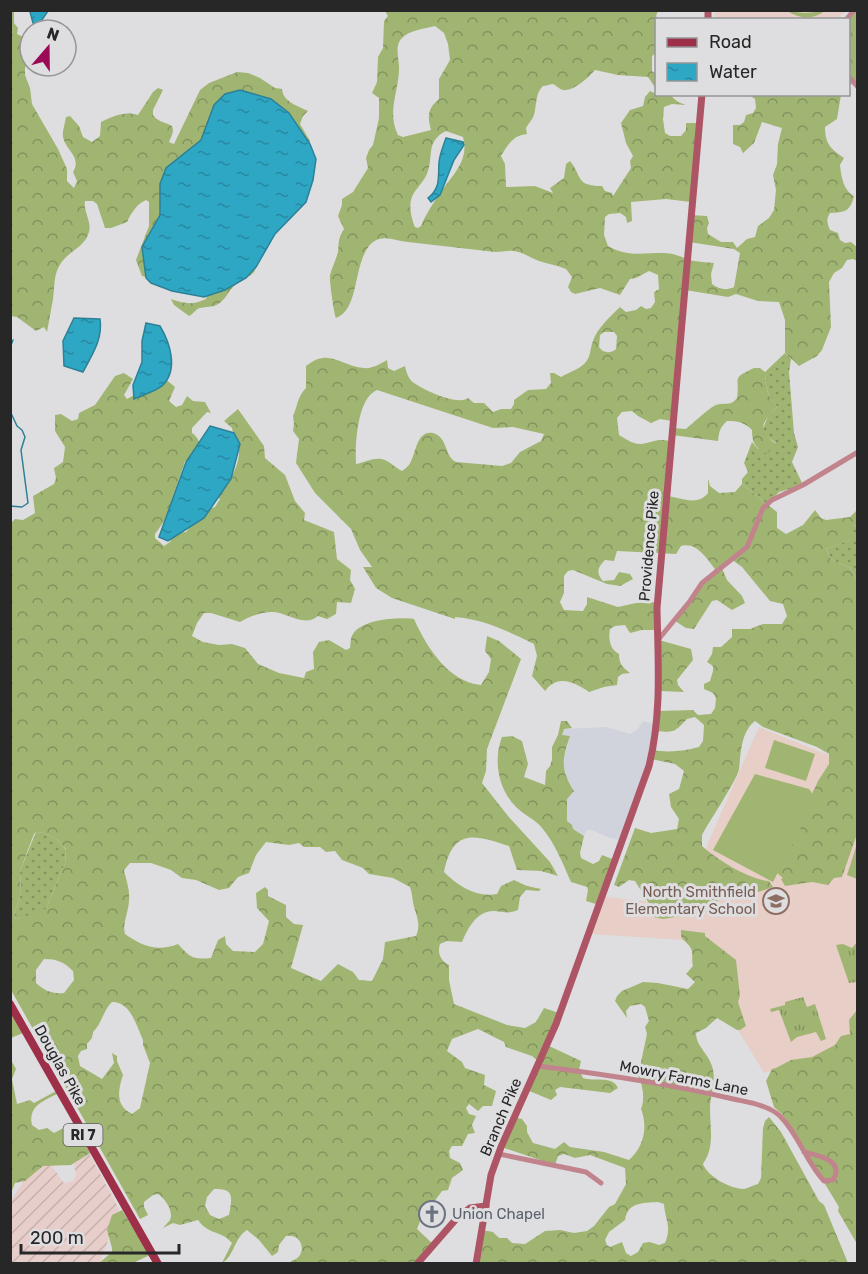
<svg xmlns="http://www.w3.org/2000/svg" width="868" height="1274" viewBox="0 0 868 1274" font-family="Rubik,sans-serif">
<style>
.built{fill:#d1d3dc}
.industrial{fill:url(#industrial-furrows)}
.education{fill:#e7cec7}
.grass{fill:url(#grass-dots)}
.forest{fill:url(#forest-crowns);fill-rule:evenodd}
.park{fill:url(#park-tufts)}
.garden{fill:#a1b573}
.water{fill:url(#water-ripples);stroke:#2c8196;stroke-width:1.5}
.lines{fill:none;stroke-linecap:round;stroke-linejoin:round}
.stream{stroke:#2c8196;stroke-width:1.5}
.street{stroke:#c1848c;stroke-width:5}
.secondary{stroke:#ae5565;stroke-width:7}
.primary{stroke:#9d2f49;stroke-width:8}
.labels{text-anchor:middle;stroke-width:6;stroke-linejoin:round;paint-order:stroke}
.shield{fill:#dedee0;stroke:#5e5e5f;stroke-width:1.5}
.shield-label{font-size:14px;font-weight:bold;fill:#272728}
.street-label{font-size:15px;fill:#272728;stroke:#dedee0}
.education-label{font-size:15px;fill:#785e54;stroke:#dedee0;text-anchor:end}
.worship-label{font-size:15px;fill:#5b616d;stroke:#dedee0;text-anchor:start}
</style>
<defs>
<pattern id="industrial-furrows" width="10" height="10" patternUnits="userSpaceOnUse" patternTransform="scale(1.5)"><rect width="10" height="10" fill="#e8ceca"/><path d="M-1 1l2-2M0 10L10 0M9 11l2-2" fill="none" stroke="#c7b1ae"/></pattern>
<pattern id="grass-dots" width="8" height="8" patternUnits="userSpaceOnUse" patternTransform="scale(1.5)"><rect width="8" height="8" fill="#a1b573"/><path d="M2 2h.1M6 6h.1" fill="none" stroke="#83935e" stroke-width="1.8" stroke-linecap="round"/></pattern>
<pattern id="forest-crowns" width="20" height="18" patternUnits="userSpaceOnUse" patternTransform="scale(1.5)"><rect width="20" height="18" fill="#a1b573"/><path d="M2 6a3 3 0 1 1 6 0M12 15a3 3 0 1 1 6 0" fill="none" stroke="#83935e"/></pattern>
<pattern id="park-tufts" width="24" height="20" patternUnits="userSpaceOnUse" patternTransform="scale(1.5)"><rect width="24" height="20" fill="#a1b573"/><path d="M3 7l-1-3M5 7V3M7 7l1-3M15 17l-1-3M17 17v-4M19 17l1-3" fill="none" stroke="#83935e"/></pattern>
<pattern id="water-ripples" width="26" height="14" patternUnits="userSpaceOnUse" patternTransform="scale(1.5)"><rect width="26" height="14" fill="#2ea7c5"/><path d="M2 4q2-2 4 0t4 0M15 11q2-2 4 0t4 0" fill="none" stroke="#2788a0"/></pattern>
</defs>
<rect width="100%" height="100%" fill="#dedee0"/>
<!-- built -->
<path class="built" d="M 643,721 L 657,725 L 653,748 L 622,840 L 610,838 L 591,830 L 587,830 L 584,836 L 573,829 L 567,821 L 567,799 L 574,790 L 566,778 L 563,762 L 570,737 L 561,735 L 564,729 L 606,727 L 630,734 L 638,729 Z"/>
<!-- industrial -->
<path class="industrial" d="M 82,1140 L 119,1209 L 100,1263 L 11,1264 L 11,1201 L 34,1164 L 50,1163 L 63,1182 L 66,1183 L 73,1181 L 76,1175 L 73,1160 Z"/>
<!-- education -->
<g class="education">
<path d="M 715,11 L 846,11 L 837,19 L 714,20 Z"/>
<path d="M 759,727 L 833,757 L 858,826 L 857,1035 L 842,1052 L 764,1073 L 709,982 L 697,941 L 592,934 L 606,897 L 694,906 L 707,845 Z"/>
</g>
<!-- grass -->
<g class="grass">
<path d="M 785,353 L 791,359 L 789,372 L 794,433 L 798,447 L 792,462 L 803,485 L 779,492 L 767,504 L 742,484 L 742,479 L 748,472 L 744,463 L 752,442 L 758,449 L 776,443 L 766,436 L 762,431 L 768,416 L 777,407 C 775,403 773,401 771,398 C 766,391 765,380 765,372 Z"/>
<path d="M 852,525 L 857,526 L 857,580 L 850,568 L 831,559 L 826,549 L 852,539 Z"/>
<path d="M 36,832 C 50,833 58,839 66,850 L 65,863 L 46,909 L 23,918 L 16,919 L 14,914 L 21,894 L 20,871 Z"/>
</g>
<!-- forest -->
<g class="forest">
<path d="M 11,11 L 14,11 L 14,23 L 18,28 L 17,34 L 30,40 L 30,55 L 25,68 L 25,75 L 30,88 L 32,104 L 58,149 L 67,169 L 67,181 L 74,188 L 77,181 L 73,172 C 82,157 66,151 63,137 C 62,131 65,124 66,117 L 70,116 L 79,126 L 83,137 L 92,142 L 100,136 L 101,122 C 114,116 124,111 138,115 L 153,92 L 158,88 L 163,90 L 153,110 L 153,115 C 163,129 181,117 169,142 L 174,144 L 200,90 L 209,83 L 237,72 L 248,73 L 260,78 L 275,88 L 282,89 C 283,102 298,106 308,111 L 303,116 L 300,124 L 310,141 L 310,177 L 254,250 C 260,279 252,271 234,286 C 229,290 227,297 222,301 C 215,308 209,306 200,308 C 195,309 194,314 189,316 L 174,305 L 171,299 C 185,304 193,305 206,299 L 208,293 L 142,276 L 136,260 L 149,226 L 149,202 L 146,200 C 137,204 131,213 127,222 L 111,228 L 105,228 L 97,204 L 93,201 L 85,201 C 83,211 92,222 89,232 C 85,247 69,251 61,263 C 53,275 55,286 53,299 C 51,310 49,321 47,332 L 44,327 L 36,331 L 17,317 L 11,316 Z"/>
<path d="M 385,11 L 658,11 L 656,16 L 658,19 L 656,53 L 652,56 L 652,71 L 656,74 L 656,89 L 648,77 L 618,75 L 595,70 C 589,77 576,89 566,90 C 561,91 557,86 553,84 L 543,86 C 535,94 537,104 534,115 C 532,120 529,123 526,128 L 527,134 C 513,135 507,146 501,156 L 505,164 L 506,187 L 535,186 L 553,193 L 550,188 L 564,178 L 566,164 L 570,161 C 583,177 575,186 602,186 L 605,191 L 612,193 L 613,196 L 631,168 L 630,161 L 633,156 L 626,143 L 621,123 L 630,110 L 643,106 L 645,97 L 650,91 L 659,95 L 670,95 L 678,102 L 686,105 L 672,104 L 664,107 L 663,119 L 665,133 L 670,136 L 681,136 L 686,130 L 686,123 L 698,123 L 691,202 L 666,199 L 631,202 L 632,221 L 627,223 L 626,217 L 620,213 L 609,214 L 605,217 L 604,235 L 608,246 C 628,257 641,253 663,253 C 673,253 682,257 690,260 C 697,262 707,262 714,263 L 711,274 L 712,284 C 719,289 726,291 734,287 L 740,253 L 734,249 L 689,242 L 691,215 L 707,216 L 709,223 L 707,228 L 708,234 L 721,242 L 733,242 L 737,248 L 747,239 L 755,237 L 758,226 L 769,218 L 774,210 L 776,190 L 773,175 L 777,164 L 778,144 L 782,128 L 762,122 L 754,143 L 743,153 L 740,147 L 733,144 L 733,125 L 740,125 L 744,122 L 746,115 L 753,113 L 756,108 L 755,99 L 749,95 L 841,95 L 837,119 L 825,127 C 825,144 831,149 844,158 L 840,165 C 841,177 844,191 854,196 C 850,212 845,212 830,213 C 826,219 827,223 830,230 L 838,233 L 840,240 L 845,243 L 851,242 L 857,247 L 857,261 L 853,259 L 847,260 L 842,268 L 834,273 L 829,282 L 831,327 L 822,350 L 817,356 L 799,366 L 785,353 L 785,320 L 779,302 L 758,301 L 736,294 L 728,297 L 685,290 L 672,421 L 660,419 L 651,423 L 638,416 L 632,411 L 622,412 L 617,418 L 619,435 C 624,438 634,445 641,444 C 654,442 656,438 670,441 L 666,496 C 681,497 697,507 708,493 L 708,479 L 710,486 L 719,493 L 735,492 L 742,484 L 777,512 L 777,528 L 786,534 L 803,525 L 815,510 L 821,518 L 826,520 L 850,517 L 857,510 L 857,526 L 852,525 L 853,539 L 826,549 L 831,559 L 850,568 L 857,580 L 857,834 L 842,877 L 834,878 L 828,885 L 812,882 L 785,886 L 781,879 L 783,878 L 777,873 L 818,781 L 829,764 L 829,754 L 817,747 L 763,727 L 755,721 C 741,732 741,752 739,769 C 738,779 708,823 702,835 L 702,846 C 716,859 750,880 769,881 L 773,887 L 746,896 L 729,895 L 717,901 L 707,912 L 663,919 L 654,917 L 652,908 L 635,881 L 629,880 L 619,887 L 614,885 L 635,828 L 651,833 L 677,829 L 679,819 L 671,807 L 669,794 L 679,789 L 684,771 L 675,764 L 651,759 L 653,750 C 668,753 685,751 699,747 L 703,741 L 704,725 L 695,717 L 687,719 C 675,731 676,733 657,731 L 659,711 L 693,710 L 698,715 L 711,714 L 715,708 L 716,698 L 713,693 L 704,689 L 704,684 L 710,681 L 713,671 L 713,666 L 707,662 L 712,654 L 713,647 L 721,647 L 732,637 L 732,629 L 750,629 L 763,624 L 782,624 L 787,616 L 783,604 L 770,601 L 742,567 L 731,559 L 721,566 L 727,580 L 742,596 L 745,603 L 732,610 L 717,600 L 712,601 L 694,629 L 686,628 L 675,621 L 715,569 C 706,558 697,542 681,546 L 676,554 L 617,551 L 614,561 L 605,560 C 597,568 596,573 603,581 L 614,580 L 619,572 L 630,574 L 633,579 L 620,586 L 607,584 L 573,570 L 568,571 L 564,576 L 564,593 L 560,602 L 564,610 L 583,611 L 587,604 L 587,597 L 618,607 L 636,603 L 658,602 L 656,630 L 642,630 L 630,633 L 625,625 L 615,626 L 610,629 C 608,638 610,650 619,654 C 619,663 622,667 630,673 L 622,674 L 618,677 L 617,685 L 604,687 L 589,692 C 574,682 558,674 545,691 L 532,676 L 537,656 L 534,644 C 510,632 483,619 455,617 L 455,619 L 392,598 L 376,588 L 363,567 L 372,567 L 360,550 L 351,529 L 315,493 L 296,463 L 299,439 L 293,431 L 294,424 L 293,416 C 298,405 297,397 306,388 L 306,366 C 329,347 341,366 364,368 C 372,369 380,364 387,360 L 388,368 L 394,371 L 405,366 C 406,372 409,380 414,383 C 424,390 457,406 468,398 L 474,403 L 484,403 L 493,412 L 501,409 L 511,409 L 514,404 L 514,400 L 528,390 L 546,389 L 551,383 L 550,373 L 554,373 L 561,377 C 569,372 578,370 585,363 C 591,357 590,348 593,341 C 597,328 611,316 620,307 L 626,312 L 636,310 L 641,306 L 646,309 L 651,308 L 655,302 L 654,292 L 659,289 L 658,275 L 649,271 L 636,278 L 630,279 L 620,295 L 600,288 L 575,294 L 571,292 L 568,287 L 572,277 L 566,269 C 557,265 548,264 539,261 C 531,258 522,252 514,251 C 508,250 502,252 495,252 C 466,249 437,245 408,242 C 396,241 384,234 373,242 C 352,259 361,309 336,318 C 334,314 329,279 330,275 C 332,267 336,260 338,252 C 339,242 338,238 344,229 L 338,216 L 342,205 L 342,199 L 353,192 L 368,168 L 366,158 L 369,150 L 373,145 L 379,118 L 379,98 L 372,93 L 377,82 L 378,57 L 383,48 L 384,21 L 388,16 ZM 435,26 L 444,33 L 448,44 L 450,60 L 439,79 L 439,99 C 428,108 427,116 431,130 L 403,137 L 398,135 C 387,113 398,93 399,71 C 400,61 394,47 401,39 C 409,30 424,29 435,26 ZM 446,131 L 463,137 C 470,162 450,177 438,196 C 432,205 425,216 421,226 L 418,228 L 415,227 C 412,220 409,208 411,200 C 413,191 422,184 426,176 C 435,158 424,142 446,131 ZM 604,332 L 614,332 L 617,336 L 616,349 C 610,354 603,353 599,347 L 600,335 ZM 377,390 L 493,428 L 513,427 L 544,434 L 541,441 L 520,452 L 511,463 L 502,466 L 456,462 C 444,456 448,437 433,433 C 417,430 416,452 411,461 C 410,465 405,469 402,471 C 396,468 390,462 385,460 C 376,456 366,462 356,464 C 355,445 357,398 377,390 Z"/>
<path d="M 853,11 L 857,11 L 857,87 L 852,83 L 849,86 L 848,20 L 842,20 Z"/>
<path d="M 754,368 L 760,368 L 765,372 C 765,381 766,391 771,398 C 773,401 776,403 777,407 C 762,423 756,429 776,444 L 767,454 C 755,448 752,443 752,430 C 744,422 738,421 727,421 C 720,427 719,432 718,441 L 672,435 L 672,428 L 686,429 C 692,424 710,407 716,405 C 725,402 730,407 737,398 C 740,376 731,379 754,368 Z"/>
<path d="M 124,373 L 133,379 L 124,395 L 127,399 L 164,378 L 175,387 L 169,401 L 176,407 L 182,405 L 187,396 L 193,401 L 205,402 L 211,413 L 207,412 L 192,428 L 192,433 C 201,438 203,454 199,462 L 185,461 L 165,520 L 155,534 L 155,538 L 164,546 L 170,542 L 175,533 L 186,532 L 204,511 L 215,507 L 220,499 L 215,494 L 220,483 L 226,486 L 228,485 C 233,474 242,458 238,446 C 235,440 233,435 232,428 L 224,421 L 238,409 L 264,446 L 265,458 L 285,475 L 295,501 L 305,513 L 304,520 L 334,532 L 337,559 L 351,570 L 350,580 L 355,589 L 351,603 L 337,602 L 336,614 L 327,619 L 318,616 C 304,628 287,612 272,612 C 261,612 249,617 240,622 L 211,613 L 204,613 L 197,623 L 192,636 L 203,642 L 219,645 L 232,644 L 245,648 L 258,664 L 279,673 L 304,678 L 306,672 L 314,669 L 313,652 L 319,642 L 329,640 L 346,650 L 350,648 C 351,644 350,638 353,634 C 363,619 398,617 414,619 C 426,646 448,682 481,685 L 489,672 L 491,659 L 485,651 L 487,636 L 499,641 L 521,659 L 487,749 L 486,771 L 482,783 L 508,816 L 550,862 L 558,876 L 541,871 L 517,870 L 509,846 C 475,835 453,827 444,872 C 458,886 477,898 497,894 L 501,886 L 514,880 L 527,886 L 541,889 L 539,891 L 526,890 L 520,897 L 518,910 C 508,914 505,912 495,911 C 477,910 468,928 462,942 L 447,941 L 440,944 C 437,953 441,961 449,965 L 449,980 L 454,1004 L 507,1025 L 525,1028 L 536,1022 L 544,1008 L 559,1013 L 547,1045 L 581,1061 L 579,1070 L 583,1078 C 595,1082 612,1075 618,1088 L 610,1093 L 560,1087 L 555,1090 L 557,1095 L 551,1100 L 527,1090 L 539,1062 L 532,1056 L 506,1047 L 504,1042 L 478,1029 L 452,1039 L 447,1051 L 462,1062 L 465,1068 L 485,1075 L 484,1085 L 496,1091 L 492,1106 L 483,1106 L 478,1111 L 469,1104 L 466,1108 L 469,1114 L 476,1116 L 472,1125 L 475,1133 L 468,1134 L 462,1146 L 452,1146 L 449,1151 L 450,1158 L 460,1163 L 463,1170 L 452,1178 L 448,1190 L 442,1191 L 431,1206 L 425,1209 L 417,1229 L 433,1244 L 417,1263 L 291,1263 L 291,1261 C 308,1257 304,1233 286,1236 L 279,1245 L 278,1252 L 272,1256 L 259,1240 L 247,1230 C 234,1238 234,1257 222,1263 L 232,1243 C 221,1230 208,1235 198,1220 L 180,1225 L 173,1223 L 163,1228 C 165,1225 168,1223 170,1220 C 174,1212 165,1198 158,1194 L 153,1195 L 144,1202 L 144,1207 L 148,1215 L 140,1219 L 11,990 L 10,524 L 15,519 L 23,520 L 35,513 L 33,496 L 54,484 L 56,478 L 54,468 L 63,462 L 65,447 L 55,431 L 55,415 L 61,414 L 72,421 L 78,419 L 79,413 L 95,405 L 115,376 ZM 36,832 C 50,833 57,839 66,849 L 65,863 L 46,909 C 36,909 27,918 16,919 L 14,914 L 21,894 L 20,871 L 34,834 ZM 266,842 L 289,845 L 299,843 L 304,847 L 320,847 L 326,852 L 335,851 L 342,860 L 363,868 L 369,874 L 393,878 L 410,887 C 412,892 412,897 413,902 C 415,914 422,923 416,936 L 385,942 L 383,959 L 372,981 L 359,980 L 353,972 L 338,964 L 321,981 L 291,968 L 303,925 L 294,924 L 286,917 L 286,905 L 268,896 L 268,890 L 265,887 L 256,893 L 257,908 L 269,921 L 263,944 L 255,952 L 233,951 L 226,944 L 225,936 L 218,940 L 211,958 C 192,960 190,957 178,944 C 157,952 142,946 125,934 C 122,924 129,911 129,900 C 130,889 126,880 124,870 L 130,863 L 151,863 L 171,870 L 182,878 L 196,880 L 219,890 L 229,888 L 238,877 L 249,873 L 256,855 ZM 44,959 C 57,959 64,962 73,971 L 74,980 L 64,993 C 52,994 45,991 36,983 L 36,970 ZM 112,1002 C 131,1002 136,1025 143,1040 L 143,1045 L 150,1063 L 140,1108 L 132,1114 C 115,1106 118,1090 123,1075 L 117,1061 L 117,1056 L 112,1053 L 114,1063 L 102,1079 L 80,1066 L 78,1056 L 81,1051 L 87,1049 L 87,1044 L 92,1038 L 93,1032 C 102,1024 103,1010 112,1002 ZM 214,1189 C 235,1188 232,1198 229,1215 L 219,1219 L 210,1215 L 205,1206 L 207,1197 Z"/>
<path d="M 659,640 L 691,649 L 693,660 L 677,680 L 678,685 L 684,692 L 660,691 Z"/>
<path d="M 561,721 L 567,721 L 572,728 L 564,729 L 562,735 L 570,736 C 562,760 560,769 574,791 L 567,799 L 567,821 L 572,825 L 573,829 L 584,836 L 580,853 L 581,858 L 593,864 L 599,861 L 602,855 L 615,860 L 599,905 L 586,901 L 588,890 L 587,887 L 571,882 C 563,864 555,843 542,828 C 535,819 524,815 516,807 C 498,789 493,760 502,737 L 512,736 L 522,741 L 528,764 L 524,777 L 545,785 L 546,771 L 550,766 L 552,760 L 552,747 L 558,735 Z"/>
<path d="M 681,930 L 705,933 L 705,936 L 736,960 L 740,996 L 738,1002 L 746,1026 L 740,1030 L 737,1030 L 717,1018 L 706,1028 L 696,1033 C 696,1046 708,1053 712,1066 C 717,1082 710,1094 710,1109 C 710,1129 715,1146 703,1164 C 708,1177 731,1189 744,1189 C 748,1188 754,1185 758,1184 L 761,1178 L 763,1128 L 765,1121 L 769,1117 L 781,1132 L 819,1201 L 824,1205 L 848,1263 L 476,1264 L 482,1230 L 493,1232 L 499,1238 L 507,1238 L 512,1243 L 525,1244 L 545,1231 L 560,1230 L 574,1233 L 587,1231 L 594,1226 L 609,1207 L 615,1204 L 626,1184 L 625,1168 L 590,1155 L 575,1158 L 564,1154 L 558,1156 L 555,1165 L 501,1147 L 514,1117 L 522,1119 L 527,1126 L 527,1132 L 533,1143 L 555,1149 L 564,1142 L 570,1147 L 604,1152 L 629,1160 C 644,1147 648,1127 641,1109 C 645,1100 643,1084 638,1076 L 647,1034 L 645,1027 L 649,1021 L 645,1007 L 641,1004 L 630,1006 L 626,1011 L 627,1018 L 615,1001 L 617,996 L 622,991 L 643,982 L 658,983 L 688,989 L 695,982 L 686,974 L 693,966 C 691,960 694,951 690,947 C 687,942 683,941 681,936 ZM 658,1202 L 664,1204 C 665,1220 672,1226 665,1243 L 659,1245 L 650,1242 L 643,1243 L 638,1252 L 631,1256 L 626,1253 L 622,1242 L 610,1247 L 607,1245 L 605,1240 L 609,1232 L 625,1220 C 628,1202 642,1203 658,1202 Z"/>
<path d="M 10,1010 L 23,1033 L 11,1038 L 10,1038 Z"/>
<path d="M 857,1010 L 857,1244 L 838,1211 L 839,1207 L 783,1115 L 774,1107 L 766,1081 L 772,1069 L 776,1068 L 791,1060 L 812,1057 L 835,1045 L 841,1036 L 850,1034 L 849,1020 Z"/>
<path d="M 11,1060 L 16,1069 L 12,1079 L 17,1104 L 30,1100 L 34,1103 L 56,1091 L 57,1094 C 43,1101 28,1106 32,1125 L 39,1130 L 47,1128 L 54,1133 L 73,1123 L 90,1153 L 71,1165 L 43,1166 L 25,1181 L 15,1183 L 11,1193 Z"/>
<path d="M 122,1210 L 150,1255 L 133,1263 L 98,1264 L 112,1252 L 112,1248 L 107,1230 L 112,1215 Z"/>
</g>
<!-- park -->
<g class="park">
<path d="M 857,942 L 857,982 L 849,983 L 836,945 L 843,944 L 852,948 Z"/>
<path d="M 803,997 L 807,1007 L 815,1004 L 826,1039 L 821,1041 L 816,1032 L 797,1037 L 791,1042 L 779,1010 L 771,1012 L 770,1009 L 785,1005 L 785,1002 Z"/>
</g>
<!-- garden -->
<g class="garden">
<path d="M 787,11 L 805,13 L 825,11 C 813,20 800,19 787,11 Z"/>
<path d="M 774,740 L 815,754 L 806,781 L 765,768 Z"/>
<path d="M 755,774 L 809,789 L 816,798 L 773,882 L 713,850 Z"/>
<path d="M 857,844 L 857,879 L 847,875 Z"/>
</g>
<!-- water -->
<g class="water">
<path d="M 30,11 L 48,11 L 35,30 L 30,12 Z"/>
<path d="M 240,90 L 271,99 L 289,113 L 310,144 L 316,159 L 313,180 L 306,202 L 275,234 L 256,267 L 246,278 L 225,290 L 204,297 L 172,291 L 151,283 L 146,278 L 142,247 L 160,215 L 160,184 L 166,168 L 201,140 L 214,105 L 225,94 Z"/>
<path d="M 446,138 L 463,142 L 464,145 L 454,160 L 440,195 L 431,202 L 428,198 C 441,188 438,177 439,162 C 440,154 443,146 446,138 Z"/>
<path d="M 74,318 L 100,319 C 103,339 92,355 83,372 L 64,366 L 63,341 Z"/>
<path d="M 146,323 L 160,326 C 170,343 178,368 164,384 C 158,391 142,395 134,399 L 133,385 L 142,362 L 142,341 Z"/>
<path d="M 210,426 L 234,433 L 240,444 L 231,479 L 204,518 L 168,541 L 159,537 L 186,462 Z"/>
</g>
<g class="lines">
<!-- stream -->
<g class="stream">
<path d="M 10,348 L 13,340"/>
<path d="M 10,411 L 17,426 L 22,430 L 25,437 L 21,450 L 28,503 L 22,507 L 10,506"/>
</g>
<!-- street -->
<g class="street">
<path d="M 846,20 L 854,10"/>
<path d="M 848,76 L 858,87"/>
<path d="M 658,640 L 690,601 L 702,583 L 747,547 L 763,508 L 772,500 L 803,485 L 858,452"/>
<path d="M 538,1066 C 602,1074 666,1083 729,1098 C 745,1102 767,1104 780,1116 C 799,1135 806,1162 824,1181 L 833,1180 C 845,1160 819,1156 804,1152"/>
<path d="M 499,1154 L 586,1172 L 601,1183"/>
</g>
<!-- secondary -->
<g class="secondary">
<path d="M 708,20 L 708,10"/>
<path d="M 417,1264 L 457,1218 L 470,1208 L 486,1206"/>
<path d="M 476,1264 L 491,1175 L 501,1147 L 556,1024 L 649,766 C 662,713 658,663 657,608 L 702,94"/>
</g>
<!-- primary -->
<path class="primary" d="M 10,1004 L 158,1264"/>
</g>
<!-- icons -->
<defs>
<symbol id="school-ring" viewBox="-11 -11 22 22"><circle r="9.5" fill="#dedee0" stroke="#8d6e63" stroke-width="1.5"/><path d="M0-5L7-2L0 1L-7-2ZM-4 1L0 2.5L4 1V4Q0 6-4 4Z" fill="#8d6e63"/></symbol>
<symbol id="church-ring" viewBox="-11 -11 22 22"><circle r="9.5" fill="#dedee0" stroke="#6b7280" stroke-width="1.5"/><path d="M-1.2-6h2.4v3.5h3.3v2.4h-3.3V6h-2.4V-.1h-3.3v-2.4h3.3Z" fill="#6b7280"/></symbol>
</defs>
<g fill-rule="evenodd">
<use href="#school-ring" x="761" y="886" width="30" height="30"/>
<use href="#church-ring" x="417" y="1199" width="30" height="30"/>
</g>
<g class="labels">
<!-- shield labels -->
<rect class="shield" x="63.5" y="1124" width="39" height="22" rx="4.5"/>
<g class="shield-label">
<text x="83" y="1140">RI 7</text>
</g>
<!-- street labels -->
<g class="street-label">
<text transform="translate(649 546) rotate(-85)" y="5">Providence Pike</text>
<text transform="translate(60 1065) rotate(61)" y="5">Douglas Pike</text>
<text transform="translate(684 1078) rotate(11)" y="5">Mowry Farms Lane</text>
<text transform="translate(501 1117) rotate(-67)" y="5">Branch Pike</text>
</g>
<!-- education labels -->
<g class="education-label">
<text x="756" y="897">North Smithfield<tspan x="756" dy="17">Elementary School</tspan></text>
</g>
<!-- worship labels -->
<g class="worship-label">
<text x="452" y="1219">Union Chapel</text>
</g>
</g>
<!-- border -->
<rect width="868" height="1274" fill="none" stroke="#272728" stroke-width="24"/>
<!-- legend -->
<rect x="655" y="18" width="195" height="78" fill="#dedee0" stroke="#959596" stroke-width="1.5"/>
<rect x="667" y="38" width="30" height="9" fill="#9d2f49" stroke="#959596" stroke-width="1.5"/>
<text x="709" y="48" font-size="18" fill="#272728">Road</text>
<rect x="667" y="63" width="30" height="18" fill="url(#water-ripples)" stroke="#959596" stroke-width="1.5"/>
<text x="709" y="78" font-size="18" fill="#272728">Water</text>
<!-- north arrow -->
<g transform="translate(48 48) rotate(20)"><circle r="28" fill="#dedee0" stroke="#959596" stroke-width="1.5"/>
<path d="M0-4.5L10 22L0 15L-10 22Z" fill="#9c0956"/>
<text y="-9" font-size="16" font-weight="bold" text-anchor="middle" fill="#272728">N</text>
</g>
<!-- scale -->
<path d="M21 1244v9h158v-9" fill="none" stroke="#272728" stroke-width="3"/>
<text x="30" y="1244" font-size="18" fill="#272728" stroke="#dedee0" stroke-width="4.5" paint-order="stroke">200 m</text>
</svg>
